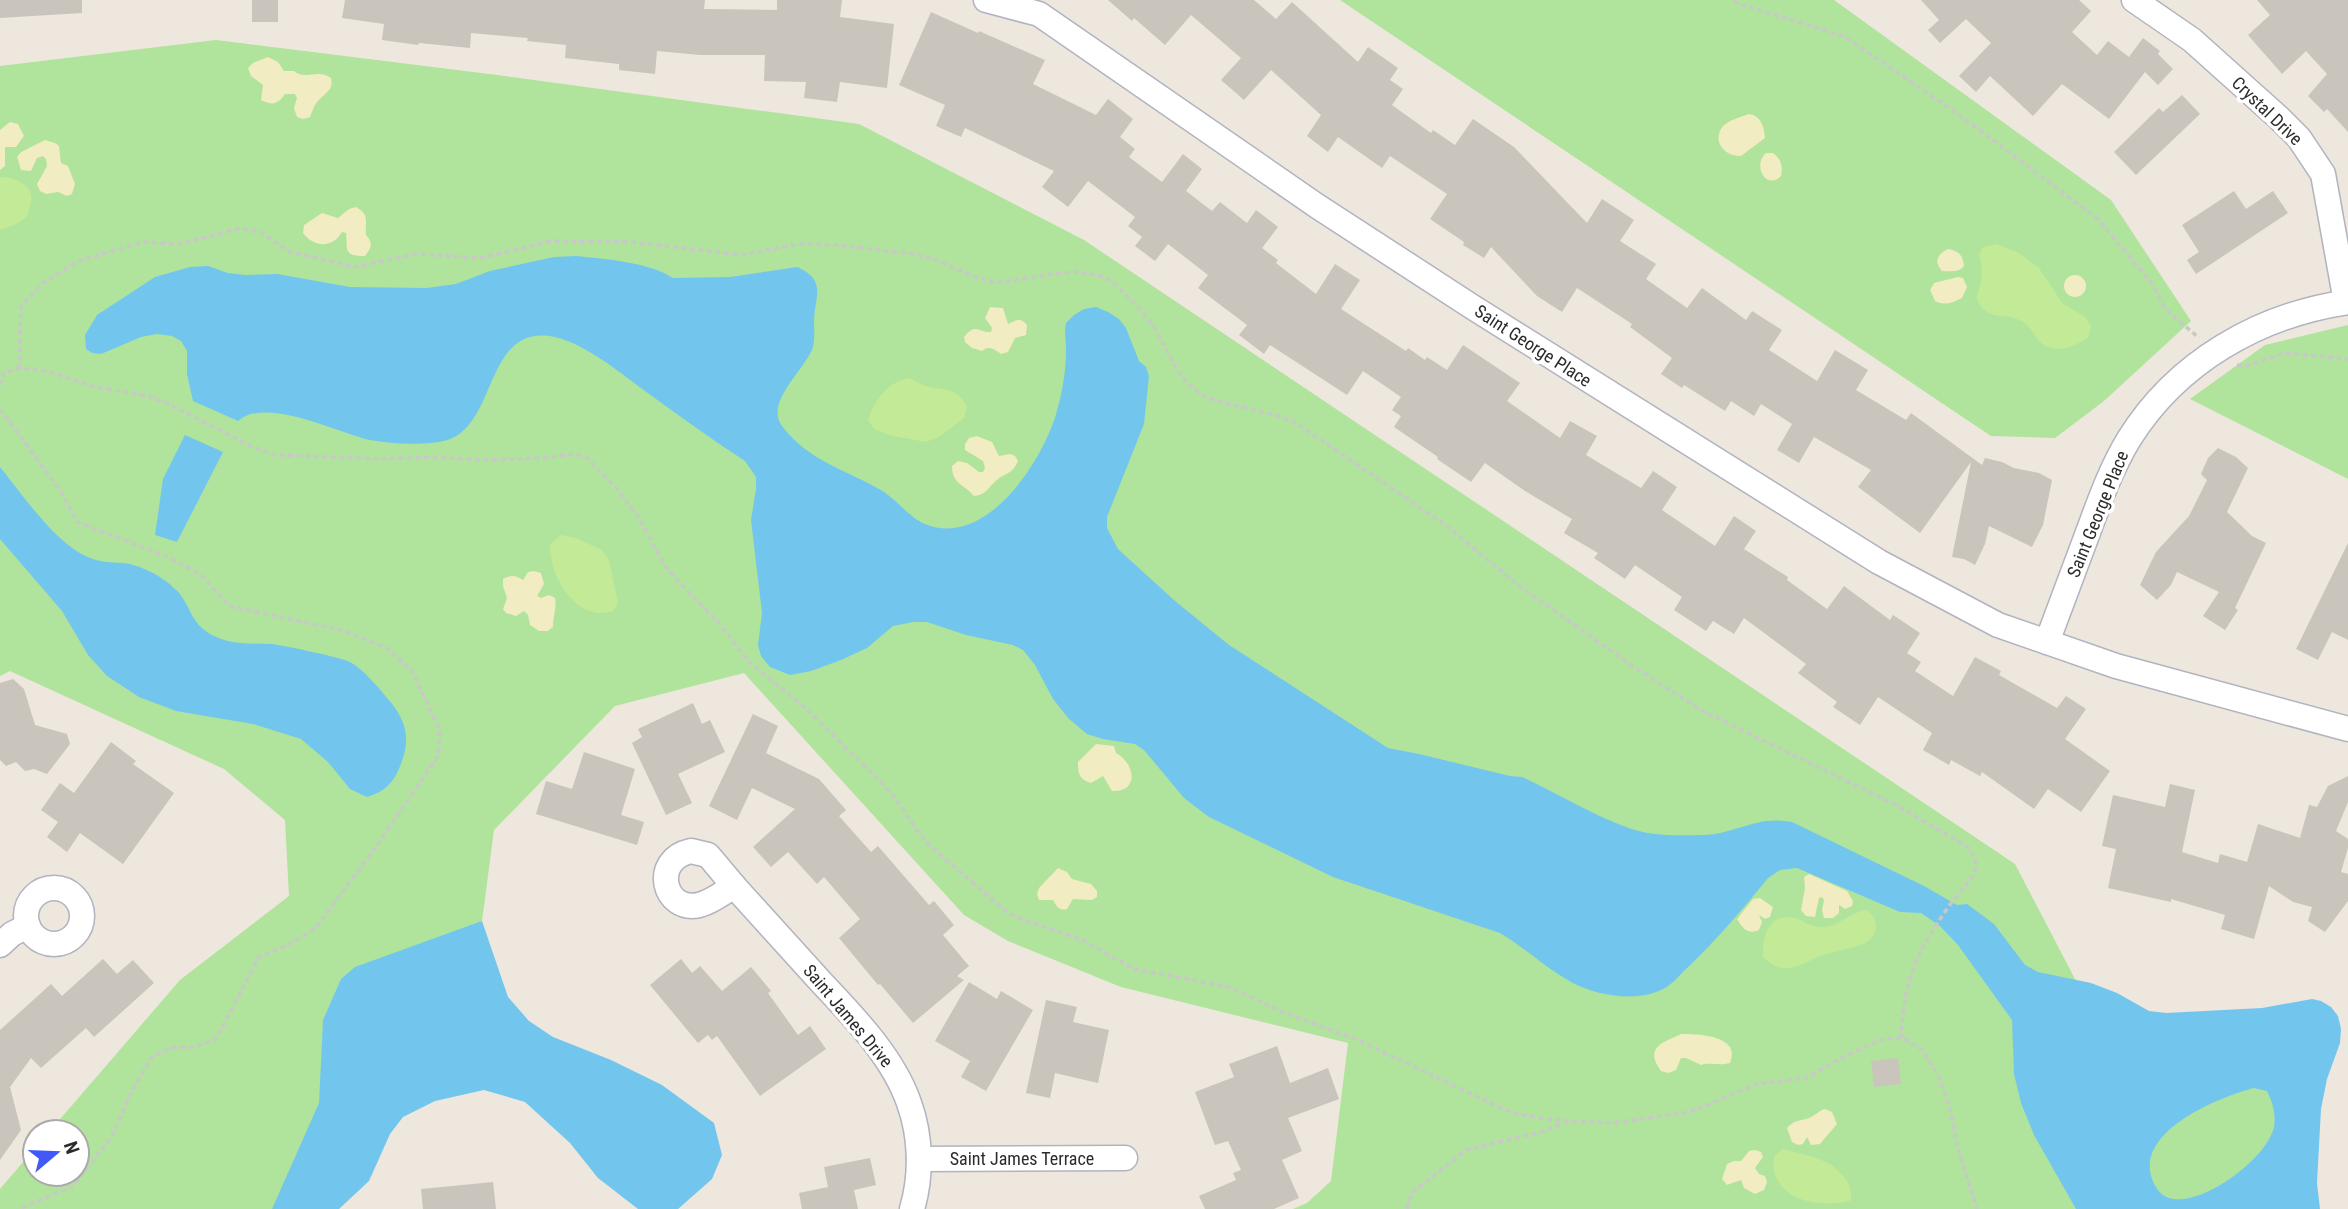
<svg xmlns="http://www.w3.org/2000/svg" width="2348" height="1209" viewBox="0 0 2348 1209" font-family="'Roboto Condensed',sans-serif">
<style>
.green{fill:#b0e39b}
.sand{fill:#f1ecc1}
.pitch{fill:#c2ea97}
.water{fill:#72c6ed;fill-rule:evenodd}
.building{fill:#c9c5bc}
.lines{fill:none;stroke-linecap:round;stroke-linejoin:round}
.minor-casing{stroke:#b1b3bf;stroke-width:27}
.path{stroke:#c8c8c8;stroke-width:3.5;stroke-dasharray:5 3.5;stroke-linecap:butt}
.minor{stroke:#fff;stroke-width:24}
.labels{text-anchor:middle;stroke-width:7;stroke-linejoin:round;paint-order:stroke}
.street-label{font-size:18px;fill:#2b2b2b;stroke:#fff}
</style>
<rect width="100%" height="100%" fill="#ede7de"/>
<!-- green -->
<g class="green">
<path d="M 1340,0 L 1834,0 L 2111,200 L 2191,321 L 2104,401 L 2055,438 L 1991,436 Z"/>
<path d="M 216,40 L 497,75 L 859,124 L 1084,240 L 2015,864 L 2089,1006 L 2288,1099 L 2308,1209 L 1293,1209 L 1307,1203 L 1331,1181 L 1348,1043 L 1121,987 L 1008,941 L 964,915 L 744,673 L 615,706 L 494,830 L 482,921 L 399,1034 L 302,1209 L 0,1209 L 0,1189 L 35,1148 L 35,1174 L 77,1174 L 77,1132 L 49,1132 L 180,980 L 289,896 L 285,820 L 224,769 L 10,671 L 0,676 L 0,66 Z"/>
<path d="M 2348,325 L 2348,479 L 2190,399 L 2265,345 Z"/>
</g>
<!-- sand -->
<g class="sand">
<path d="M 268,57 L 278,62 L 284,71 L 294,71 C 306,81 317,68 331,78 C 334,91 325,92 318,101 C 314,105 312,112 310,117 L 303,119 L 297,117 L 294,108 L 297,98 L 295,94 L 285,94 C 278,104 273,106 261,100 L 263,85 L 251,76 L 248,68 L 253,63 Z"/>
<path d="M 1749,114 C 1761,116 1764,126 1765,138 L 1741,156 C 1725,157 1711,141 1723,126 C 1729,120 1741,117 1749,114 Z"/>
<path d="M 10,122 L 18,124 L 24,136 L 16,147 L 5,147 L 5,166 L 0,170 L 0,130 Z"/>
<path d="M 45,140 L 55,143 L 59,146 L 61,163 L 68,166 L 75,184 L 72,194 L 67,196 L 58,192 L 46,194 L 40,191 L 37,184 L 47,166 L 46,159 L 43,156 L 37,158 L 31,171 L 21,170 L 17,157 L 21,152 Z"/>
<path d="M 1766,153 L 1773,153 C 1781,159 1783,166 1781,176 C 1766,191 1752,165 1766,153 Z"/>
<path d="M 356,207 C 370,215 365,221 366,235 C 373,243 372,247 365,256 C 342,256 348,249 346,233 L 342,232 C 333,248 314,248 303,233 L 304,225 L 322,213 L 338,218 L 349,209 Z"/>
<path d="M 1948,249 C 1959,251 1963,255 1964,266 C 1959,273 1950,271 1942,271 C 1933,261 1938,254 1948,249 Z"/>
<circle cx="2075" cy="286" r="11"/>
<path d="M 1958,277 L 1963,278 L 1967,287 L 1962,298 C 1952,303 1945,306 1935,301 L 1930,290 L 1934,283 Z"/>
<path d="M 990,307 L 1003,308 L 1008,324 C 1016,320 1021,317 1027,325 L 1026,335 L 1015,338 L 1008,352 L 1001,354 C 994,349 989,345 982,351 L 972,348 L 965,342 L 964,337 C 976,322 978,333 991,332 L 992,328 L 985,318 Z"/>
<path d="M 977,436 L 992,442 L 999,456 L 1010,454 L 1015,456 L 1018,461 C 1012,475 1006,472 997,480 C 988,487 987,495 974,496 C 964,484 952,484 952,466 L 958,461 L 967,463 L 979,472 L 983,472 L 985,468 L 983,461 L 965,450 L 965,444 L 969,438 Z"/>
<path d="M 534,571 L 541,573 L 544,584 L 537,596 L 541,598 L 549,595 L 555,598 C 557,605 553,618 553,627 L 548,631 L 539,631 L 530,625 L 528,615 L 524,611 L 516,616 L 506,613 L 503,609 L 507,598 L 503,586 L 503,579 C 511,575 515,575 523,580 L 528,572 Z"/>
<path d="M 1096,744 L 1114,746 L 1116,753 C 1136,764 1139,793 1112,791 L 1103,776 L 1091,783 C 1079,779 1078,774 1078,762 Z"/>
<path d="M 1058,868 L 1067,872 L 1072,879 L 1091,884 L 1097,891 L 1097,897 L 1092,900 L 1073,899 L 1067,909 C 1059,911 1057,907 1053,900 L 1039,900 L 1037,894 L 1039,888 Z"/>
<path d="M 1809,874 L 1847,891 L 1853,901 L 1852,906 L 1845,909 L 1839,905 L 1839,913 L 1833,918 L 1824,918 L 1822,910 L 1824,900 L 1822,897 L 1819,898 L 1815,917 L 1806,916 L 1801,910 L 1805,888 L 1804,877 Z"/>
<path d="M 1760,898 L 1773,907 L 1770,917 L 1765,919 L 1759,915 L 1762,922 L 1759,930 C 1748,935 1742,928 1737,919 L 1753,899 Z"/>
<path d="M 1681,1034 C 1697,1034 1742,1035 1730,1063 C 1719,1066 1711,1062 1701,1065 L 1686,1058 L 1681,1058 L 1676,1070 L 1668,1073 L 1661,1071 C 1644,1047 1662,1043 1681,1034 Z"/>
<path d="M 1825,1109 L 1832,1112 L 1837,1124 L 1820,1144 L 1811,1145 L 1807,1137 L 1803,1144 L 1798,1145 L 1792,1142 L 1787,1128 C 1794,1120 1800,1121 1809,1118 C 1816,1115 1818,1111 1825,1109 Z"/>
<path d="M 1755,1150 L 1761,1152 L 1763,1157 L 1755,1168 L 1759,1174 L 1765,1176 L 1767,1182 L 1764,1190 L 1755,1194 L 1744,1188 L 1741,1180 L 1727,1185 L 1722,1179 L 1727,1164 L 1734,1161 L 1741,1161 L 1749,1151 Z"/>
</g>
<!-- pitch -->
<g class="pitch">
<path d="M 0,177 C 17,177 37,186 30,207 C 30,209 27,216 26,217 C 20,224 8,227 0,230 Z"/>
<path d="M 1997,244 L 2019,253 L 2039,268 L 2063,304 L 2084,316 L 2091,326 L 2088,338 C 2076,345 2065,351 2051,348 C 2036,345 2035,329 2023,322 C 2002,310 1989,324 1976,298 C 1982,282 1984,271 1979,254 L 1983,247 Z"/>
<path d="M 909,378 C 915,381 922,385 929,387 C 949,391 955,387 967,406 L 964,418 L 939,437 L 926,442 L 888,435 L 874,429 L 868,420 C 876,399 885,383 909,378 Z"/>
<path d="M 561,535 L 576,538 L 602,550 L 609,560 L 618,603 L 613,611 C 577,624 548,575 550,544 Z"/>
<path d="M 1867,910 C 1878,918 1880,933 1867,942 C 1862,946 1833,952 1824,955 C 1810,959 1798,970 1782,968 C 1774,967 1769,962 1763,957 C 1762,937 1768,912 1795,918 C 1804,921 1812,927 1821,927 C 1837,928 1850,912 1867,910 Z"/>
<path d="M 1783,1149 C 1797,1153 1814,1156 1826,1162 C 1839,1169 1856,1186 1850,1201 C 1816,1209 1768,1199 1774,1156 Z"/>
</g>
<!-- water -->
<g class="water">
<path d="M 576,256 C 605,259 649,262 673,278 L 730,277 L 797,267 C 827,280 815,296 814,320 C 814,329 815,338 813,347 C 806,369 764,402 782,426 C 809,462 848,470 884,492 C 898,501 910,518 925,524 C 987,550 1046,457 1058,407 C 1063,389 1066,369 1066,349 C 1066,340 1064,332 1066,323 L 1074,315 L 1084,309 L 1096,307 L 1108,312 L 1119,319 L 1126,328 L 1139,361 L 1146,367 L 1149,376 L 1144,424 L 1107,517 L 1107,528 L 1118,549 L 1175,601 L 1229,645 L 1388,748 L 1419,754 L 1510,776 L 1522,777 C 1559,793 1616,830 1655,834 C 1671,836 1687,835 1703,835 C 1736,834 1756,815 1792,822 L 1924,886 L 1957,905 L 1967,904 L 1994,924 L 2025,965 L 2038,972 L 2091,983 L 2117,993 L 2149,1011 L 2166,1013 L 2262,1008 L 2312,999 L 2321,1001 L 2331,1007 L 2338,1016 L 2341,1029 L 2340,1043 L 2327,1079 L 2321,1109 L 2317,1183 L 2320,1209 L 2076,1209 L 2034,1135 L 2021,1103 L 2014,1074 L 2012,1020 L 1958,945 L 1940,926 L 1921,913 L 1900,912 L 1797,868 L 1780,870 L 1768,878 C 1742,910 1715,942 1685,970 C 1679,976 1672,984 1665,988 C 1639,1003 1596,996 1571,982 C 1546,968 1525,948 1500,933 L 1333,877 L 1209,817 L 1184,798 L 1144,750 L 1135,744 L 1103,739 L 1087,734 L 1069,719 L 1053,699 L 1035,665 L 1023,650 L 1013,645 L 966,635 L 927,622 L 913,622 L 893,626 L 867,648 L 841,660 L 811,671 L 790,675 L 770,667 L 761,656 L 758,645 L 762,613 L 751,520 L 756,489 L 756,477 L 745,461 C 711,439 678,415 645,391 C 619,372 581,340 549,336 C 481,328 499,434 439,442 C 418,445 391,444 370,440 C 338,433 266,396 238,421 L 193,401 L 187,374 L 187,351 L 181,341 L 172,336 L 157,334 L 141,337 L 101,354 L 92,353 L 86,349 L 85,335 L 97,315 L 155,277 L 190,267 L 208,266 L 228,273 L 245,275 L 277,274 L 350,287 L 427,288 L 456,284 L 490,271 L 554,257 ZM 2254,1088 L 2267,1091 C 2273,1104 2276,1113 2274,1127 C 2267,1159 2201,1208 2169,1198 C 2160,1195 2155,1187 2152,1179 C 2135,1131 2219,1097 2254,1088 Z"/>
<path d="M 185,435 L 223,452 L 177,542 L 155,535 L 163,479 Z"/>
<path d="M 0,467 C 22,494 56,544 88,557 C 101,563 111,562 124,563 C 138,565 156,573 167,582 C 172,586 179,592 182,597 C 189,607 193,621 202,628 C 223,646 247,643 272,644 C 282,645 343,658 350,662 C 364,670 377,686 388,699 C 405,719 411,736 402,761 C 395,781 387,791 367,797 L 350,789 L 328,762 L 301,739 L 253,724 L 176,711 L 139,697 L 107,676 L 88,655 L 62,611 L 0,539 Z"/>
<path d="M 482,921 L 508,997 L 529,1021 L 553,1037 L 611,1060 L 662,1085 L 714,1123 L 722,1155 L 712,1179 L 678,1209 L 638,1209 L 598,1178 L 570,1143 L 525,1102 L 484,1090 L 435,1101 L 403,1117 L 390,1134 L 369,1181 L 339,1209 L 272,1209 L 319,1103 L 323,1020 L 341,979 L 355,967 Z"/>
</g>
<!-- building -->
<g class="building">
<path d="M 0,0 L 82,0 L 82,13 L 0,18 Z"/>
<rect x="252" y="0" width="26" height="22"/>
<path d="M 345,0 L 705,0 L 704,9 L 777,10 L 777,0 L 842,0 L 840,17 L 894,24 L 887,88 L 840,82 L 837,102 L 804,98 L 806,82 L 764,81 L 765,55 L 700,55 L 657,51 L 655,74 L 619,70 L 619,64 L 565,58 L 566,45 L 527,41 L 528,38 L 471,33 L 470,48 L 419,43 L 418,45 L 382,40 L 384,24 L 342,18 Z"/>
<path d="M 1108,0 L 1254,0 L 1276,19 L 1292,2 L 1358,62 L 1368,47 L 1398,68 L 1390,80 L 1403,89 L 1392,105 L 1431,133 L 1433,130 L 1455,145 L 1473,119 L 1514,147 L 1587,223 L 1602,199 L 1634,220 L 1620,241 L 1656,264 L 1646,279 L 1687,308 L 1702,288 L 1746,320 L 1752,311 L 1782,330 L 1769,350 L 1817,381 L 1835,350 L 1868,370 L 1856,390 L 1906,420 L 1911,413 L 1982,465 L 1985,458 L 2002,462 L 2014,468 L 2039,473 L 2052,480 L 2043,525 L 2032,547 L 1989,526 L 1985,544 L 1975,565 L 1964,559 L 1952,557 L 1971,462 L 1920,533 L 1858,487 L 1871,470 L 1814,437 L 1799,463 L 1777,450 L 1792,424 L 1761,404 L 1754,416 L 1731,401 L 1725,411 L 1684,385 L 1682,388 L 1661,374 L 1672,358 L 1630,327 L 1632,324 L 1577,288 L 1562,312 L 1537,296 L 1491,247 L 1484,258 L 1463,245 L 1464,242 L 1430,219 L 1447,194 L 1390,156 L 1382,168 L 1338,137 L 1328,152 L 1307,136 L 1321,115 L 1271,70 L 1244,100 L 1221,80 L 1241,58 L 1191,15 L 1165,45 L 1134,18 L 1132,21 Z"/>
<path d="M 1921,0 L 2079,0 L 2091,11 L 2072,32 L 2097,55 L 2108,41 L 2129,57 L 2143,38 L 2160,51 L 2158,54 L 2173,69 L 2158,85 L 2145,72 L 2109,119 L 2062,84 L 2033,116 L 1990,76 L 1976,92 L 1959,76 L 1991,43 L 1966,19 L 1940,43 L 1928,30 L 1939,20 Z"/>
<path d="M 2257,0 L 2348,0 L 2348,132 L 2327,109 L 2324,112 L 2308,96 L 2327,74 L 2306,51 L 2282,74 L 2248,35 L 2270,15 Z"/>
<path d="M 931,12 L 978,33 L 979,31 L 1045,60 L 1033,84 L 1096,115 L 1108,99 L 1133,119 L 1120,137 L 1135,149 L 1129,157 L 1162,182 L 1183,154 L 1202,169 L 1186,191 L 1212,211 L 1220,202 L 1247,223 L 1256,210 L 1278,227 L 1262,248 L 1278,260 L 1276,263 L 1316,294 L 1335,264 L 1360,280 L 1341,309 L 1406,351 L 1408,348 L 1425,360 L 1427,357 L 1447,370 L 1463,345 L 1520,383 L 1507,401 L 1560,438 L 1570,421 L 1597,436 L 1586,455 L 1641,488 L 1653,471 L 1677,487 L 1662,510 L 1715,546 L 1734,516 L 1756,531 L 1744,549 L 1788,577 L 1787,580 L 1827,609 L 1844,586 L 1890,620 L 1893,615 L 1920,633 L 1907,653 L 1921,662 L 1915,671 L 1953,696 L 1975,657 L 2001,671 L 1999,675 L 2057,708 L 2066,696 L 2086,709 L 2065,739 L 2110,771 L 2081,812 L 2048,789 L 2034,809 L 1982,772 L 1980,776 L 1951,760 L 1949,765 L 1923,750 L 1932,733 L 1878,697 L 1860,725 L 1833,707 L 1837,702 L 1798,673 L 1806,664 L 1744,618 L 1734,634 L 1713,621 L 1706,631 L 1674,610 L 1682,597 L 1635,565 L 1625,579 L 1594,558 L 1598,553 L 1564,533 L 1572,519 L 1525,491 L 1485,463 L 1471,482 L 1437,459 L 1438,457 L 1394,427 L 1401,416 L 1392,410 L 1401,397 L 1363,371 L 1347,395 L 1270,345 L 1264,354 L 1239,335 L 1247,325 L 1198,288 L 1208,275 L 1168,244 L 1155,261 L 1135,246 L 1142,237 L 1128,226 L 1135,217 L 1088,181 L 1068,207 L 1042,187 L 1054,171 L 965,128 L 961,137 L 936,126 L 945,105 L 899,85 Z"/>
<path d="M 2182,95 L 2200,114 L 2136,175 L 2114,152 L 2159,108 L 2163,112 Z"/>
<path d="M 2234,191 L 2246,209 L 2273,191 L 2288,213 L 2196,274 L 2187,260 L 2199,252 L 2182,225 Z"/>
<path d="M 2218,448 L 2236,457 L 2248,468 L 2227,512 L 2252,536 L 2266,543 L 2235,608 L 2238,610 L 2225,630 L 2203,616 L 2219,592 L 2177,572 L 2171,585 L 2157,600 L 2140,585 L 2156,552 L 2189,516 L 2207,480 L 2201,474 L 2208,458 Z"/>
<path d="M 2348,543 L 2348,640 L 2332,632 L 2318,660 L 2296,649 Z"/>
<path d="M 13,679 L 24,689 L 35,725 L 67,734 L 70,744 L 47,774 L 34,769 L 25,771 L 16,762 L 6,766 L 0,760 L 0,683 Z"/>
<path d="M 693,703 L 702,724 L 710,720 L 725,752 L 678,774 L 692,803 L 666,815 L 632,743 L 642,737 L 638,729 Z"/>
<path d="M 753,714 L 778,726 L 766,753 L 819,779 L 846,810 L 839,816 L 871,852 L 878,846 L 929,905 L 934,901 L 954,925 L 943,935 L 969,966 L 957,976 L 964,980 L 913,1023 L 880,984 L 878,985 L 839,938 L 860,919 L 824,877 L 817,884 L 788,852 L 771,867 L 753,847 L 795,809 L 752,788 L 737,820 L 709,806 Z"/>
<path d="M 111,742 L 136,761 L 133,764 L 174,793 L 123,864 L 80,833 L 67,852 L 47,837 L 58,822 L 41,810 L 60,783 L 74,793 Z"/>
<path d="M 584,752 L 635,769 L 621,815 L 644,822 L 637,845 L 536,814 L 546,781 L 572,789 Z"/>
<path d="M 2348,776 L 2348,802 L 2336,831 L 2348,839 L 2348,848 L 2341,872 L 2348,874 L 2348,901 L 2325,932 L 2308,921 L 2312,907 L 2293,902 L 2269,886 L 2254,939 L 2221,929 L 2225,915 L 2171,899 L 2171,902 L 2108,888 L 2116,849 L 2102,846 L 2113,795 L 2165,807 L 2170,784 L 2195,790 L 2182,852 L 2218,863 L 2220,854 L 2247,862 L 2258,824 L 2300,838 L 2309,805 L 2317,807 L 2328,786 Z"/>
<path d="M 103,959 L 117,974 L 133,960 L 154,983 L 94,1037 L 86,1028 L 41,1068 L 31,1058 L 10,1087 L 21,1130 L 0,1160 L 0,1030 L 51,984 L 62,996 Z"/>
<path d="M 681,959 L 692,973 L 700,966 L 722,991 L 751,967 L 771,991 L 768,993 L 798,1035 L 810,1026 L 826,1049 L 760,1096 L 717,1036 L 712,1040 L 708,1035 L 698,1043 L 650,985 Z"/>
<path d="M 969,982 L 997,999 L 1001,991 L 1033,1010 L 986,1091 L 961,1077 L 970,1061 L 935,1041 Z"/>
<path d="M 1046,1000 L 1077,1007 L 1073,1022 L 1109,1030 L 1098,1083 L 1055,1073 L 1050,1098 L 1026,1093 Z"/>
<path d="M 1277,1046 L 1290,1083 L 1328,1068 L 1339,1099 L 1288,1118 L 1302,1151 L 1282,1160 L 1299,1198 L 1274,1209 L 1205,1209 L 1199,1196 L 1236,1180 L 1233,1173 L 1241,1170 L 1228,1141 L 1215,1145 L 1195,1092 L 1234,1077 L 1229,1064 Z"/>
<path d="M 1898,1058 L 1901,1084 L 1874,1087 L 1871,1061 Z"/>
<path d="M 870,1158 L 876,1185 L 854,1190 L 858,1209 L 802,1209 L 799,1193 L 828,1187 L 824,1167 Z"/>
<path d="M 493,1182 L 496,1209 L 423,1209 L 421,1189 Z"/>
</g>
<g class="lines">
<defs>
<g id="minor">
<path d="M 986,0 L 1039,14 L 1317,206 L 1474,308 L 1879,562 L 1998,625 L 2116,666 L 2348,729"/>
<path d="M 2134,0 L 2192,40 L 2279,118 L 2299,138 L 2323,174 L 2346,302"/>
<path d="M 2047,642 C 2061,604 2076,565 2090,527 C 2101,497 2112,467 2129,439 C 2177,362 2259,315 2348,302"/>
<path d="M 691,851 L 708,855 L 734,886 C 724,892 712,902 699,905 C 664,913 650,860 691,851 Z"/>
<path d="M 734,886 C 763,918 792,950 821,982 C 854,1017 893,1057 909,1103 C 921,1136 922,1175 912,1209"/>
<circle cx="54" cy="916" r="28"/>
<path d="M 0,945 L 12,934 L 28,926"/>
<path d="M 919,1159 L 1125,1158"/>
</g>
</defs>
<!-- minor casing -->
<use href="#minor" class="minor-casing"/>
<!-- path -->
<g class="path">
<path d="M 1734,0 L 1739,4 L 1844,36 L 1958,114 L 2098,219 L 2152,284 L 2166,310 L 2199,338"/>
<path d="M 2237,365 L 2247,366 L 2284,353 L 2348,359"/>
<path d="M 19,369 L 21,306 L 43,283 L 79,261 L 143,242 L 179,244 L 241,228 L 262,233 L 290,252 L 356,267 L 416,254 L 481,258 L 551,241 L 631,242 L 741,255 L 799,244 L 838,245 L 914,254 L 936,260 L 975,277 L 996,283 L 1059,273 L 1077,272 L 1102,276 L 1113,282 L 1138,307 L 1154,327 L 1176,368 L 1188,384 L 1200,394 L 1217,401 L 1279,416 L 1296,423 L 1447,526 L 1518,585 L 1634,667 L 1703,711 L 1894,804 L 1963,844 L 1971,850 L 1977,866 C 1971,883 1959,892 1949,906 C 1915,955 1904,979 1901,1038"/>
<path d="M 0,385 L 3,374 L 18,368 L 47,371 L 95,387 L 148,396 L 167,403 L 253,447 L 275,455 L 381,459 L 432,457 L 486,460 L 541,458 L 574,454 L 586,457 L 618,490 L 640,520 L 665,566 L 676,579 L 719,623 L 748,661 L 804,707 L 878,779 L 895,798 L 918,832 L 930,846 L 1006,911 L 1018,918 L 1083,940 L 1134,969 L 1229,987 L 1285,1013 L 1358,1040 L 1512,1113 L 1553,1120 L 1613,1123 L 1690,1112 L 1757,1084 L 1806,1078 L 1837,1060 L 1880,1040 L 1895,1038 L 1905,1039 L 1923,1051 L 1939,1077 L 1950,1109 L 1958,1149 L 1977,1209"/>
<path d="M 0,409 L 60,490 L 77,522 L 168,557 L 200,574 L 229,606 L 345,631 L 388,649 L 412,671 L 440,730 L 438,756 L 380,841 L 316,928 L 288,945 L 259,957 L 216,1039 L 195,1047 L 171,1048 L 152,1057 L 132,1091 L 111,1138 L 73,1186 L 19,1209"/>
<path d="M 1407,1209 L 1412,1193 L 1466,1150 L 1541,1132 L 1563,1123"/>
</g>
<!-- minor -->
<use href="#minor" class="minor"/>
</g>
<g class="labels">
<!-- street labels -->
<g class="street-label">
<text transform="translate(2267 111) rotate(44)" y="6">Crystal Drive</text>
<text transform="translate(1533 346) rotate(33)" y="6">Saint George Place</text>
<text transform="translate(2098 514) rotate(-68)" y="6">Saint George Place</text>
<text transform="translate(848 1016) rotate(50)" y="6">Saint James Drive</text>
<text x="1022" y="1165">Saint James Terrace</text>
</g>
</g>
<!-- north arrow -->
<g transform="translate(56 1153) rotate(71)"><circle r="33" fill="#ffffff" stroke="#aaaaaa" stroke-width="2"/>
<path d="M0-5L12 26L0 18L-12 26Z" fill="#4059f8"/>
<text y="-10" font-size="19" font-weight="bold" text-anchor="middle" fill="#2b2b2b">N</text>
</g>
</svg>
